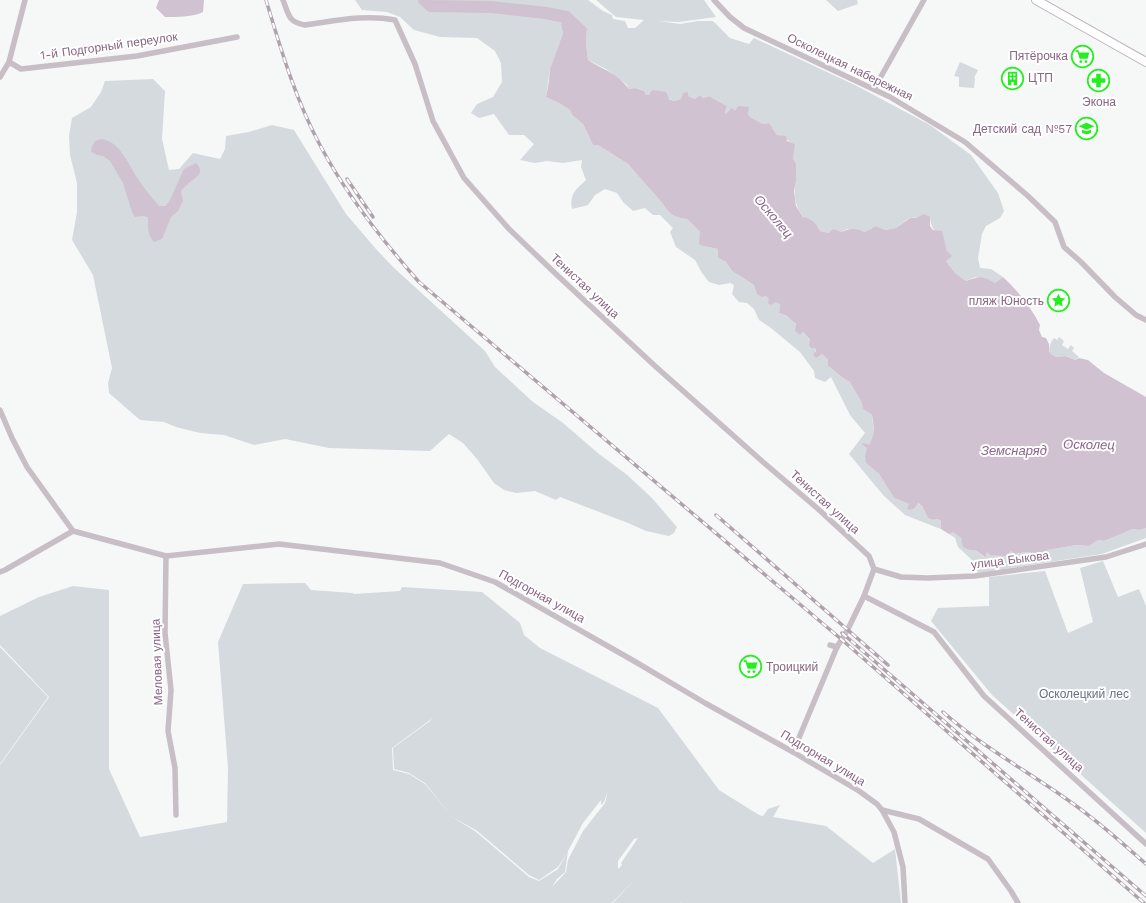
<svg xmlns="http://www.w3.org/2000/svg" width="1146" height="903" viewBox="0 0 1146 903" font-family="'Work Sans',sans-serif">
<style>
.green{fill:#d4dade;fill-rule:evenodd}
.water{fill:#d1c2d1}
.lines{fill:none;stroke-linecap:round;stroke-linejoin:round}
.river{stroke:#d1c2d1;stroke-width:12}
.secondary-casing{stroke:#bfb3bd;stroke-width:10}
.street{stroke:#c8bec6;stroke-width:5.5}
.secondary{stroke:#fff;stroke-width:8}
.rail-casing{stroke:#b0a2ad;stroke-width:3.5}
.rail{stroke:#fff;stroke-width:2;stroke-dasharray:6;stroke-linecap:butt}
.labels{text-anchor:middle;stroke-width:4;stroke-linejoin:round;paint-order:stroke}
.street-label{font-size:12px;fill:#886582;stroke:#fff}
.poi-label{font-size:12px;fill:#886582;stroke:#fff;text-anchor:end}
.park-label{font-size:12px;fill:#64717f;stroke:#fff}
.water-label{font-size:13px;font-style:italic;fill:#8b668b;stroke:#fff}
</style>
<rect width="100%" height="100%" fill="#f5f8f7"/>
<!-- green -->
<g class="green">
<path d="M 355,0 L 588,0 L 603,11 L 612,15 L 613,19 L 625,21 L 628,28 L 635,28 L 644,20 L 616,17 L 596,0 L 704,0 L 716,17 L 679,22 L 658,21 L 680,24 L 698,21 L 713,21 L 730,38 L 749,44 L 754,38 L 855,85 L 930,125 L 971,155 L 998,193 L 1004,211 L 1000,218 L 986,226 L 982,234 L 978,258 L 980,268 L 991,269 L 1003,277 L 995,283 L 975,277 L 966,281 L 955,273 L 946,261 L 947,251 L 943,237 C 934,230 931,229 930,217 L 909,218 L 896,228 L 886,230 L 875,226 L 871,229 L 864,232 L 847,229 L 841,232 L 829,233 L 820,231 C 815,221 807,222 802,215 C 790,198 797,184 796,166 C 796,163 793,160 793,157 C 793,153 794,148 795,144 C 788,142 784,136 777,135 L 769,123 L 763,124 L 750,117 L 748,114 L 748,107 L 726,114 L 725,112 L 727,106 L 709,96 L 703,98 L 700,95 L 695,99 L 689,98 L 688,92 L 681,99 L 674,101 L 653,90 L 649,95 L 646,95 L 644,91 L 635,88 L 629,89 L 626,84 L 606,69 L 588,60 L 586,43 L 587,28 L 569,11 L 561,25 L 563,33 L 550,69 L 546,97 L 559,103 L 570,110 L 572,115 L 583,124 L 593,145 L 598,145 L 628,164 L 663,204 C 669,215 676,218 687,219 L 700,232 L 703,246 L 718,249 L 718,258 L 726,262 L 732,271 L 754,285 L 766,296 L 780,304 L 779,313 C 792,318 796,321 800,335 L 803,332 L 815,347 L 816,357 L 822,354 L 828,360 L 828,366 C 836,371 841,378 850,382 C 854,391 863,399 863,409 L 872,415 L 873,424 L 873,439 L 867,448 L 866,463 L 879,474 L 894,498 L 909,504 L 908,509 L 917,503 L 922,506 L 928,518 L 933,520 L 938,519 L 941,521 L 941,529 L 938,528 L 905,515 L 884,496 L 849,454 L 865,433 L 850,415 L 831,377 L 825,382 L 815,378 L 814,371 L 800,352 L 771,328 L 759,320 L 754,309 L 747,303 L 739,302 L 732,294 L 734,285 L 730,283 L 719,285 L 709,282 L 702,273 L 695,260 L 676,247 L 670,232 L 673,228 L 660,215 L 653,215 L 645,208 L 633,211 L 623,202 L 617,193 L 605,189 L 595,195 L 588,205 L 572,209 C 569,195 576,189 586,180 L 581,167 L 582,160 L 563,163 L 547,161 L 535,163 L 520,160 L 534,144 L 524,135 L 509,135 L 494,114 L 479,118 L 471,113 L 477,104 L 493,97 L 502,82 L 501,63 L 495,51 L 477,38 L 440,37 L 414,30 L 400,17 L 387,12 L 362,10 Z"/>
<path d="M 826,0 L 857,0 L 858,4 L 838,11 Z"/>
<path d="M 960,62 L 978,70 L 974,78 L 975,78 L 974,88 L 959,87 L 959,77 L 954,76 Z"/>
<path d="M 153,79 L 165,91 L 162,139 L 169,170 L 179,169 L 193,153 L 220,159 L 225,149 L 226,136 L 249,132 L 272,125 L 294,130 L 346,214 L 376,249 L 393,267 L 485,351 L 495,367 L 533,402 L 563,423 L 599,454 L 626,474 L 651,497 L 677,527 L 674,533 L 669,536 L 646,531 L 628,523 L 560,497 L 556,500 L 535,491 L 516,493 L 504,490 L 494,483 L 477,459 L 463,443 L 449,434 L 430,451 L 329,448 L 285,439 L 254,445 L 224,435 L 200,433 L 176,427 L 164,422 L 140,420 L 109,393 L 108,383 L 112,368 L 93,275 L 72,240 L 77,212 L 77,183 L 70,155 L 69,136 L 72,118 L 91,107 L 101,92 L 105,81 Z"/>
<path d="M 1059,337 L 1064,341 L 1062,345 L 1068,349 L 1071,345 L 1074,348 L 1072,351 L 1079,357 L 1075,360 C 1072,359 1069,356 1066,356 C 1063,356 1059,357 1056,357 C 1045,354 1050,343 1054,338 L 1057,340 Z"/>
<path d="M 1146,528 L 1146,538 L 1102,554 L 978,573 L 972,560 L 958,547 L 955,538 L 949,534 L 953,532 L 961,538 L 970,550 L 975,550 L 984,557 L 987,551 L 1011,551 L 1016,554 L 1027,552 L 1043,555 L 1047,550 L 1077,545 L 1089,546 L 1098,540 L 1104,541 L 1133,529 L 1139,530 Z"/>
<path d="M 1103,561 L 1118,597 L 1139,589 L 1146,606 L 1146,833 L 992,695 L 931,621 L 938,608 L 989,606 L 989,577 L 1045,571 L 1068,633 L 1093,622 L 1080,568 Z"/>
<path d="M 305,583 L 311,590 L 353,593 L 355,595 L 354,594 L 400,591 L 402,587 L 482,592 L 520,623 L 524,635 L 540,648 L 658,708 L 719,790 L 759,815 L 763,816 L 768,809 L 780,805 L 773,817 L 826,826 L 873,863 L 895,849 L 901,903 L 680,903 L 682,901 L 680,903 L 613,903 L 636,878 L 612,903 L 0,903 L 0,765 L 49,697 L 0,645 L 0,616 L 39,597 L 73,586 L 109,590 L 109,769 L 140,837 L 227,822 L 228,768 L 218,642 L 243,584 ZM 433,716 L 430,721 L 393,748 L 394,769 L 409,773 L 425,783 L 452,817 L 476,830 L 529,875 L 539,880 L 558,867 L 567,853 L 558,869 L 539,881 L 529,877 L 475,831 L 452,817 L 425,784 L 409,774 L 393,770 L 392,748 L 430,720 ZM 608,790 L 605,803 L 583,831 L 568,860 L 566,872 L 552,887 L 557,879 L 565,872 L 568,851 L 583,823 L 601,800 L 601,805 L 604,802 ZM 638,838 L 621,863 L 622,865 L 618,869 L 618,861 L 634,839 Z"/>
<path d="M 0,647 L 48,697 L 0,764 Z"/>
</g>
<!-- water -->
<g class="water">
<path d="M 159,0 L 204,0 L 203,12 C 193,17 177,17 165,17 L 156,8 Z"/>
<path d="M 569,11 L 587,28 L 586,43 L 588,60 C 605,71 616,72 629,89 L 635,88 L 644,91 L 646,95 L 649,95 L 652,90 L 666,92 L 669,99 L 674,101 L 681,99 L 683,93 L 688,92 L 689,97 L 695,99 L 700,95 L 703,98 L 709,96 L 727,106 L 725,112 L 726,114 L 732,108 L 735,111 L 738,106 L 749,107 L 748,114 L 750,117 L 763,124 L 769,123 L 777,135 L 786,136 L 787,141 L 795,144 L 793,158 L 796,164 L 796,181 L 794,191 L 796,206 L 803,217 C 812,219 816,223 820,231 L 829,233 L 833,229 L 841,232 C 850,228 856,228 864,232 L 871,229 L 875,226 L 886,230 L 896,228 L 910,218 L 916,218 L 924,214 L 930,217 L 930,226 L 933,230 L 942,231 L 947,251 L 952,256 L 946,261 L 955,273 L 966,281 C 979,276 983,276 995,283 L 1003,277 C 1018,291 1031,307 1040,325 L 1039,330 L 1042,337 L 1046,338 L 1049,344 L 1049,351 L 1051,354 L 1056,357 L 1066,356 L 1075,360 L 1079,358 L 1088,360 L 1104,373 L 1146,397 L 1146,528 L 1139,530 L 1133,529 L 1104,541 L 1098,540 L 1089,546 L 1077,545 L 1047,550 L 1043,555 L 1027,552 L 1015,554 L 1011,551 L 1005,556 L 990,555 L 987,552 L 985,557 L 975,550 L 970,550 L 963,547 L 961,538 L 953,532 L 949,534 L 941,529 L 941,521 L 938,519 L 933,520 L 928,518 L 922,506 L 918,503 C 915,508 913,511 907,509 L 909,504 L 894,498 L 879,474 L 866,463 L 865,456 L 867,448 L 862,444 L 864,443 L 869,445 C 875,436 874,426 872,415 L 863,409 C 863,400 854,391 850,382 C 841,378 836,371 828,366 L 828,360 L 822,354 L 816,358 L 813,354 L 816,351 L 815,348 L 811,348 L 809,345 L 810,340 L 803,332 L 800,335 L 795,331 L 796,324 L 787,316 L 779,313 L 780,304 L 775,302 L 771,305 L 768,303 L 769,299 L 766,296 L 762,297 L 757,294 L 754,285 L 732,271 L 726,262 L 718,258 L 718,249 L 703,246 L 699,244 L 700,232 L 687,219 C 676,218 669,215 663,204 L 628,164 L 598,145 L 593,145 L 583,124 L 572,115 L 570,110 L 559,103 L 546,97 L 549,81 L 550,69 L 563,33 L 561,25 L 563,16 Z"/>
<path d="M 101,139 C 120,141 128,164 138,179 C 144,188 151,197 159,206 L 165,206 L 169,202 L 184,169 L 196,163 C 206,174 196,176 188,184 C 185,186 183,189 181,191 L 183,201 L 178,211 L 171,217 L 162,239 L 154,242 C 147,234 148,227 148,217 L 143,216 L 135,217 L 132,212 L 123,183 L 110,161 L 103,156 L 97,155 L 91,152 L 92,146 L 95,141 Z"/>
</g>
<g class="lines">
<!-- river -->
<path class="river" d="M 424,0 L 431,6 L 491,7 L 546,13 L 566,17 L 568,22 L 569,30"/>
<defs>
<path id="secondary" d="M 1036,0 L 1146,62"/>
</defs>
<!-- secondary casing -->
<use href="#secondary" class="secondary-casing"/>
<!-- street -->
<g class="street">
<path d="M 283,0 C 289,15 288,22 305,25 C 335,21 365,14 395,20 L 415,64 L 433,121 L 464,178 L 509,229 L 557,275 L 655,366 L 763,462 L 817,508 L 869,556 L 874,569 L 864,596 L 848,629 L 837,647 L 793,752"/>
<path d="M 714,0 L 730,17 L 744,28 L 890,97 L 965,142 L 1028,196 L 1055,222 L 1064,247 L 1081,262 L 1115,297 L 1136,315 L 1146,320"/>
<path d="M 9,62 L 21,69 L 137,56 L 237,37"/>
<path d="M 0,77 L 9,62 L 25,0"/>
<path d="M 874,89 L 924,0"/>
<path d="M 0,410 L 12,438 L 27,467 L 73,531 L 166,556 L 279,544 L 440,563 L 495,582 L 634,661 L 705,703 L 793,752 L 859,791 L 877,804 L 882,810 L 919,819 L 988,859 L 1011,891 L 1018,903"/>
<path d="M 166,556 L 165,633 L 171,690 L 168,731 L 175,768 L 176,815"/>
<path d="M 874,569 L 901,577 L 927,578 L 975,576 L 1106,557 L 1146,544"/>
<path d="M 0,572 L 5,570 L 73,531"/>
<path d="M 864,596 L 934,632 L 984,696 L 1146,844"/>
<path d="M 830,645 L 837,647"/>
<path d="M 882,810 L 894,832 L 903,867 L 905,903"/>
</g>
<!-- secondary -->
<use href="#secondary" class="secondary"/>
<defs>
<g id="rail">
<path d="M 266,0 C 281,50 296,101 321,147 C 347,196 382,240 419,282 L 841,639 L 1144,903"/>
<path d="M 347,179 L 373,217"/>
<path d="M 716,515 L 888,665"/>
<path d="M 842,633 L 1146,896"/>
<path d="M 943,712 C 980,745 1025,770 1065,798 C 1094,818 1120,841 1146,864"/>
</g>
</defs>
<!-- rail casing -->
<use href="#rail" class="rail-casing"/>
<!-- rail -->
<use href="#rail" class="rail"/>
</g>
<!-- icons -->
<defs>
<symbol id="supermarket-ring" viewBox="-11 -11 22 22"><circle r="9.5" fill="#fff" stroke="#24ef1e" stroke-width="1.5"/><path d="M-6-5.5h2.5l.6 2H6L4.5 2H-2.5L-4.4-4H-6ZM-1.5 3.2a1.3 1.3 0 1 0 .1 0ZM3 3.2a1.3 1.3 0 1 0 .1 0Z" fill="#24ef1e"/></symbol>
<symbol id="building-ring" viewBox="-11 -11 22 22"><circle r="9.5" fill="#fff" stroke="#24ef1e" stroke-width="1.5"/><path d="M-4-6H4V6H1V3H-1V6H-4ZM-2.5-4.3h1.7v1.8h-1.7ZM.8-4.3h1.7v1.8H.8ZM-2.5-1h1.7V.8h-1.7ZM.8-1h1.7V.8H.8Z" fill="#24ef1e"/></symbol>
<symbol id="pharmacy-ring" viewBox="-11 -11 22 22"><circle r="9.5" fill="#fff" stroke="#24ef1e" stroke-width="1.5"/><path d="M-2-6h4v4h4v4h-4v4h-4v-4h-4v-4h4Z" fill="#24ef1e"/></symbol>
<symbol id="school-ring" viewBox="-11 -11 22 22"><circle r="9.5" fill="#fff" stroke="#24ef1e" stroke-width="1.5"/><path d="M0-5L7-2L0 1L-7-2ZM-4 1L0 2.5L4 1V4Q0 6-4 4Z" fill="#24ef1e"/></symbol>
<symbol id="sight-ring" viewBox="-11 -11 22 22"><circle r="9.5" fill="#fff" stroke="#24ef1e" stroke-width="1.5"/><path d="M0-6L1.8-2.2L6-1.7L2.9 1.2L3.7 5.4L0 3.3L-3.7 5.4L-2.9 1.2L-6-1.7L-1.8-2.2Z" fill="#24ef1e"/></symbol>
</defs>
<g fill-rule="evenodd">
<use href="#supermarket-ring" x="1070" y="44" width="25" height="25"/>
<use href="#building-ring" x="1000" y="66" width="25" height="25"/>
<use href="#pharmacy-ring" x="1086" y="68" width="25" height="25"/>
<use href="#school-ring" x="1074" y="116" width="25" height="25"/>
<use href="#sight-ring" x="1046" y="288" width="25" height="25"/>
<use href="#supermarket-ring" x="738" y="654" width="25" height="25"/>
</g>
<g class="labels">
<!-- street labels -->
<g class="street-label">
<text transform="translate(109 46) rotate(-8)" y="4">1-й Подгорный переулок</text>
<text transform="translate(850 67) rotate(26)" y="4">Осколецкая набережная</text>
<text transform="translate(585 286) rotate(43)" y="4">Тенистая улица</text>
<text transform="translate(825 502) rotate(42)" y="4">Тенистая улица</text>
<text transform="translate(1010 560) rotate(-7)" y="4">улица Быкова</text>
<text transform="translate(542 596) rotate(29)" y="4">Подгорная улица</text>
<text transform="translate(157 662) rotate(-92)" y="4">Меловая улица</text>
<text transform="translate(1049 740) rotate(42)" y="4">Тенистая улица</text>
<text transform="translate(823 758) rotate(31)" y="4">Подгорная улица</text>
</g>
<!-- poi labels -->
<g class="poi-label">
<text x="1068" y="60">Пятёрочка</text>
<text x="1028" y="82" text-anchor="start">ЦТП</text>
<text x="1099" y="106" text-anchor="middle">Экона</text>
<text x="1072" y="133">Детский сад №57</text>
<text x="1044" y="305">пляж Юность</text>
<text x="766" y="671" text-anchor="start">Троицкий</text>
</g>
<!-- park labels -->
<g class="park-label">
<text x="1084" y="698">Осколецкий лес</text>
</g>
<!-- water labels -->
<g class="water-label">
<text transform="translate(774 216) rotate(50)" y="5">Осколец</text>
<text transform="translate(1089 444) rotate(1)" y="5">Осколец</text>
<text x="1014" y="455">Земснаряд</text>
</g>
</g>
</svg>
